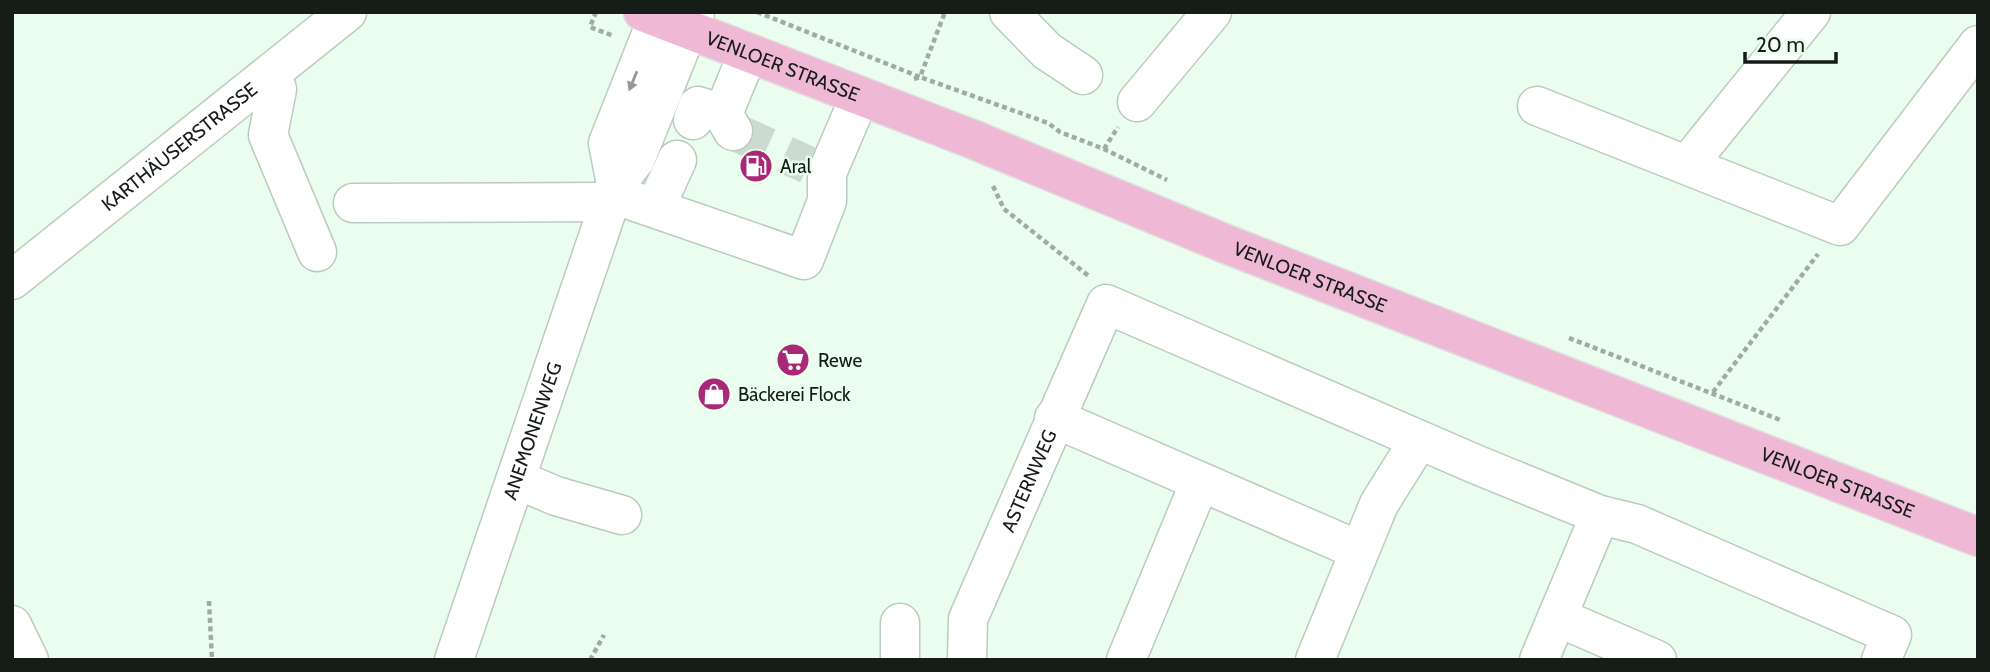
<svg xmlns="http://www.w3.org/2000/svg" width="1990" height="672" viewBox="0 0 1990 672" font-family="Cabin,sans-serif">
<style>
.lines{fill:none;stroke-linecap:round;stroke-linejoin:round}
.minor-tunnel{stroke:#cbdbce;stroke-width:38;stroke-dasharray:38 19;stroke-linecap:butt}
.minor-casing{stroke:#baccbd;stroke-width:41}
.major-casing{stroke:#dedfdf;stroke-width:41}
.path{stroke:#9eaca1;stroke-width:4.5;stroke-dasharray:5 3.5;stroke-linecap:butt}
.minor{stroke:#fff;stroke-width:38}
.major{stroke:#efb9d6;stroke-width:38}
.oneway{fill:#969997}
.labels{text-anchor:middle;stroke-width:5;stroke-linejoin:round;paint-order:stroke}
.street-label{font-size:19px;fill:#161c17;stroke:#ebfdee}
.poi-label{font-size:19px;fill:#161c17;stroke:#ebfdee;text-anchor:start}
</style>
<rect width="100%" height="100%" fill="#ebfdee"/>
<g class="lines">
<!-- minor-tunnel -->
<path class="minor-tunnel" d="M 733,131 L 808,165"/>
<defs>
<g id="minor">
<path d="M 1009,12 L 1047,51 L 1083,75"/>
<path d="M 270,74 L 277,89 L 268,135 L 317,252"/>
<path d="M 1137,102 L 1212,12"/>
<path d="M 1537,106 L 1840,226 L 1978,45"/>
<path d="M 693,120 L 698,106 L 723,114"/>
<path d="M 733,131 L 723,114 L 748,53"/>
<path d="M 1688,164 L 1811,12"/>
<path d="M 616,184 L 608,143 L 660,12"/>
<path d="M 613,194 L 804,260 L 827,201 L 827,173 L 860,96"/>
<path d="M 353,203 L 610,202"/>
<path d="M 655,208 L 677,160"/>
<path id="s1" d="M 12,280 L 347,12"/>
<path d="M 1054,418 L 1358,550"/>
<path d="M 516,479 L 556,496 L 622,515"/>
<path d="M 1557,617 L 1657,660"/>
<path d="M 900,623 L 900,660"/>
<path d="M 12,625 L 29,660"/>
<path id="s2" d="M 454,660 L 616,184 L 635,160 L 695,12"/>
<path id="s3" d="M 967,660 L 968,619 L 1106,304 L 1475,464 L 1600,515 L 1637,524 L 1892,635 L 1881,660"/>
<path d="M 1126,660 L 1200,482"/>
<path d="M 1315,660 L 1379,504 L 1419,440"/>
<path d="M 1539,660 L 1600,515"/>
</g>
<g id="major">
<path id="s4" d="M 643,12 L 972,139 L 1226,244 L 1978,537"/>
</g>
</defs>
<!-- minor casing -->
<use href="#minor" class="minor-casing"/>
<!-- major casing -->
<use href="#major" class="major-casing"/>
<!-- path -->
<g class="path">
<path d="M 596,12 L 590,27 L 614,36"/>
<path d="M 757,12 L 920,77 L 945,12"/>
<path d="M 914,79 L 920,77 L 1048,123 L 1060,132 L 1104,149 L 1167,180"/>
<path d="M 1104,149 L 1118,127"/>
<path d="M 993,186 L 1004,209 L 1090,277"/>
<path d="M 1569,338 L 1783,421"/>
<path d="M 1713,392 L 1818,254"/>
<path d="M 209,601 L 212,660"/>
<path d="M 590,660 L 604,635"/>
</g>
<!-- minor -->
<use href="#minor" class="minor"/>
<!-- major -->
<use href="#major" class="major"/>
</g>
<!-- one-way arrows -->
<defs><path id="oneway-solid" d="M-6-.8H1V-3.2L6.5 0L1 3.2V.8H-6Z" transform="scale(1.75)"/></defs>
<use class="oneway" href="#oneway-solid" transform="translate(633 81) rotate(112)"/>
<!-- icons -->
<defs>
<symbol id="fuel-disc" viewBox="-11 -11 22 22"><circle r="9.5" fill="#a92877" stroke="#ebfdee"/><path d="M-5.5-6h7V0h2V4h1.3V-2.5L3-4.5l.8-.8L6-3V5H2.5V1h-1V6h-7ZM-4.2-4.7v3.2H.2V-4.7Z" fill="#fff"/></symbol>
<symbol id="supermarket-disc" viewBox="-11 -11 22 22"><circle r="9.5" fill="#a92877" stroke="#ebfdee"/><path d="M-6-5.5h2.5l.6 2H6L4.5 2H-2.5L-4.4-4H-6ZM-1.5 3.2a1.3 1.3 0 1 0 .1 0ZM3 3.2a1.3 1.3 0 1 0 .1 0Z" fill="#fff"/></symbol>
<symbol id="shop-disc" viewBox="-11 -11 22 22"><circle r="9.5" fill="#a92877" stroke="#ebfdee"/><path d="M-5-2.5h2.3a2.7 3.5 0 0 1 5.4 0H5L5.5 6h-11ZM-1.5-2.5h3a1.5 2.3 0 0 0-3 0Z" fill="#fff"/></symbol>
</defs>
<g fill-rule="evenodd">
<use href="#fuel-disc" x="737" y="147" width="38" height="38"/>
<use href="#supermarket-disc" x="774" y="341" width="38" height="38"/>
<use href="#shop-disc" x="695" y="375" width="38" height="38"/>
</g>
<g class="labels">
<!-- street labels -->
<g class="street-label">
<text dy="7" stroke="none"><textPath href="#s4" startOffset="150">VENLOER STRASSE</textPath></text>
<text dy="7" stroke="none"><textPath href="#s1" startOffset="214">KARTHÄUSERSTRASSE</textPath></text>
<text dy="7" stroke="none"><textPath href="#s4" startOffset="718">VENLOER STRASSE</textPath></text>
<text dy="7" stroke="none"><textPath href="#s2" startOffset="242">ANEMONENWEG</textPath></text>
<text dy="7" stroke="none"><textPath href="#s3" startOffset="192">ASTERNWEG</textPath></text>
<text dy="7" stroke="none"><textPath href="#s4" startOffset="1284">VENLOER STRASSE</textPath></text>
</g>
<!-- poi labels -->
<g class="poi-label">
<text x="780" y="173">Aral</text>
<text x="818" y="367">Rewe</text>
<text x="738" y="401">Bäckerei Flock</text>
</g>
</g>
<!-- border -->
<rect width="1990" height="672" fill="none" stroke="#161c17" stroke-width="28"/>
<!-- scale -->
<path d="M1745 52v10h91v-10" fill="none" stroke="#161c17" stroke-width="3.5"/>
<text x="1756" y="52" font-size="21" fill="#161c17" stroke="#ebfdee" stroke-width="5" paint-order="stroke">20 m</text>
</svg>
